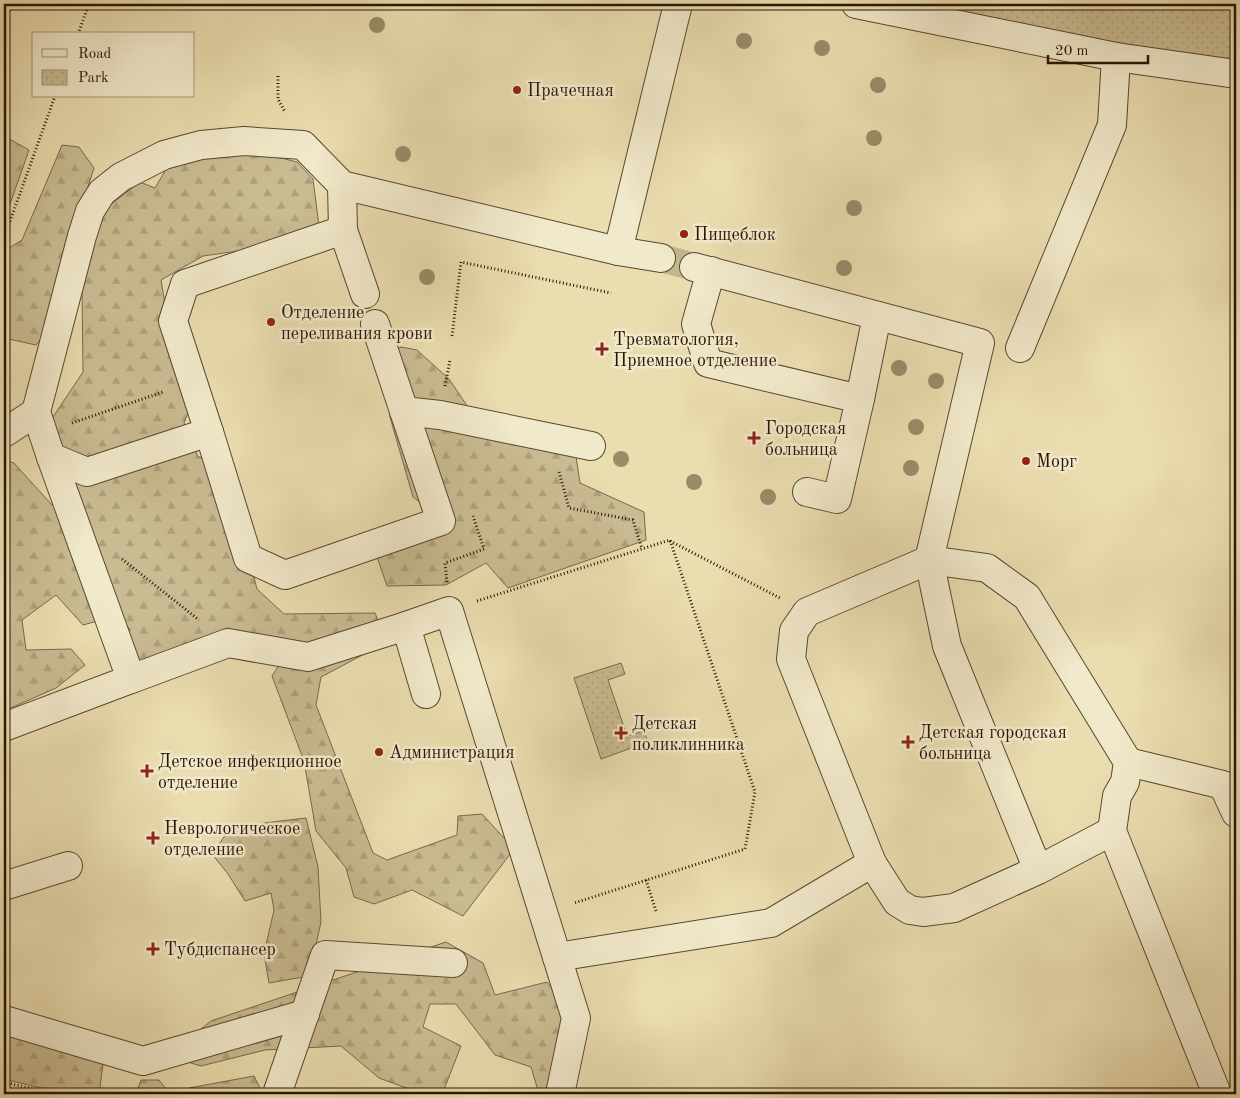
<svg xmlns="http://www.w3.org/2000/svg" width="1240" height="1098" viewBox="0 0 1240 1098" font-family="'Old Standard TT',serif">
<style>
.forest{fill:url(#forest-firs);stroke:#78684b}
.park{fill:url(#park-dots);stroke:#78684b}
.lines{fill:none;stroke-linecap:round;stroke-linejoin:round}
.minor-tunnel{stroke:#c3b58d;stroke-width:28;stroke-dasharray:28 14;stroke-linecap:butt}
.minor-casing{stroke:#58482f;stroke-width:30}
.path{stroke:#281604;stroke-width:3;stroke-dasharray:1 2.5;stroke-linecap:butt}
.minor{stroke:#f1e9cb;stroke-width:28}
.tree{fill:#9a8b69}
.poi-dot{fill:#8f2418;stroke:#f1e9cb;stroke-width:2}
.labels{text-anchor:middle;stroke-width:5;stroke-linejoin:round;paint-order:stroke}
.poi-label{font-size:18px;fill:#281604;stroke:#f1e9cb;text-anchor:start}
</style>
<defs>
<pattern id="forest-firs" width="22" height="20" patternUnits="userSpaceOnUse" patternTransform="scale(1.25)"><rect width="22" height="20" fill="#c9bb92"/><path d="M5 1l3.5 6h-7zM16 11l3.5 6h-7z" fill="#ada07c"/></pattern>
<pattern id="park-dots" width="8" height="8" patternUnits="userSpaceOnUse" patternTransform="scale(1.25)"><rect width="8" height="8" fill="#c9bb92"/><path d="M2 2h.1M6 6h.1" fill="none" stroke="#ada07c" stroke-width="1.8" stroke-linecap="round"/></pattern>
</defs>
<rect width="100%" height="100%" fill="#eaddaf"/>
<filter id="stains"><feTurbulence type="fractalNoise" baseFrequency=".004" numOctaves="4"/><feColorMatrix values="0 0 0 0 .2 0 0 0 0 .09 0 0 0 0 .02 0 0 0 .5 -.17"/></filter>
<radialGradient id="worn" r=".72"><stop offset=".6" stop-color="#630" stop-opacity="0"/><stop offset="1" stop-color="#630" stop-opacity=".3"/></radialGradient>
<!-- forest -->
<g class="forest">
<path d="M 4,136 L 29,150 L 4,221 Z"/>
<path d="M 62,145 L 79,147 L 94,168 L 55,290 L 57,319 L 36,345 L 4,338 L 4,251 L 22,240 Z"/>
<path d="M 204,151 L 258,152 L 297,162 L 313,179 L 320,234 L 252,249 L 203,256 L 161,280 L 168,322 L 190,408 L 184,423 L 198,457 L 223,458 L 257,589 L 284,614 L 375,613 L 387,642 L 321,677 L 316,705 L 373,853 L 387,860 L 457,835 L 458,816 L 482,814 L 514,849 L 463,916 L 412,890 L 374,904 L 354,897 L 346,868 L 316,831 L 304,761 L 272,676 L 289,650 L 131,669 L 127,651 L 130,629 L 116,616 L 83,625 L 56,595 L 22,620 L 26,650 L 71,649 L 85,665 L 56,688 L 4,711 L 4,460 L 14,463 L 52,505 L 68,463 L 51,420 L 83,372 L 82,288 L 91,244 L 106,208 L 140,182 L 155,188 L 169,164 Z"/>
<path d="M 401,347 L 417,350 L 449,379 L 480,425 L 574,443 L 580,483 L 644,512 L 646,540 L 508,588 L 486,563 L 446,585 L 387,586 L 375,551 L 436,515 L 413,497 L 390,417 L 387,376 L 389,352 Z"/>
<path d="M 306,818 L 318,867 L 321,922 L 309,976 L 269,983 L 264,954 L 274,910 L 271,893 L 245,901 L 228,874 L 212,854 L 231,827 Z"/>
<path d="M 446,942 L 483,963 L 495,995 L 547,982 L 564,1004 L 558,1073 L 541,1094 L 539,1094 L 531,1067 L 495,1055 L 456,1004 L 430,1004 L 423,1027 L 461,1046 L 443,1092 L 420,1093 L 379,1078 L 341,1046 L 265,1050 L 201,1066 L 178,1059 L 195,1034 L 211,1021 Z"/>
<path d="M 4,1017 L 104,1057 L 99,1094 L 66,1094 L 4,1079 Z"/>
<path d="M 254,1076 L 263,1094 L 180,1094 L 189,1088 Z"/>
<path d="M 141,1080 L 159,1080 L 170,1094 L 136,1094 Z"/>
</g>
<!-- park -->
<g class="park">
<path d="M 875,4 L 1236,4 L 1236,74 Z"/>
<path d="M 621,663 L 625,674 L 608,680 L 627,736 L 644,731 L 648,742 L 601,759 L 574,678 Z"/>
</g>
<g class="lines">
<!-- minor-tunnel -->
<path class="minor-tunnel" d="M 661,258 L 694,267"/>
<defs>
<g id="minor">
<path d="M 856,4 L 1116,57 L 1236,74"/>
<path d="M 342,185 L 343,230 L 365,294"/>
<path d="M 618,251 L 678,4"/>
<path d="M 694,267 L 980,343 L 929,560 L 987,568 L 1027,597 L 1128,762 L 1125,782 L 1117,796 L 1112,831 L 1217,1094"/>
<path d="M 711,271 L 696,324 L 708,363 L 860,399 L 877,316"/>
<path d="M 375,324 L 404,411 L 440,415 L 591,446"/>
<path d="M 1020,348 L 1112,125 L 1116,57"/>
<path d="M 36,412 L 51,457 L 87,472 L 209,432 L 173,321 L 185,284 L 343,230"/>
<path d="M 209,432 L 248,558 L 285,575 L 441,521 L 404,411"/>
<path d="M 4,433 L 36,412 L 82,236 L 90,211 L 102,192 L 121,177 L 164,155 L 201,145 L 244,141 L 303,145 L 342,185 L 618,251 L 661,258"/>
<path d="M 807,492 L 837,499 L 860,399"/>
<path d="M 131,679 L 228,643 L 308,657 L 406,626"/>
<path d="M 426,694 L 406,626 L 449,611 L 576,1018 L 560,1094"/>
<path d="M 4,727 L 131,679 L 51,457"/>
<path d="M 1128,762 L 1223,785 L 1236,813"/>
<path d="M 1038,870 L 947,646 L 929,560 L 807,612 L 794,631 L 791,659 L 872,863 L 897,902 L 910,910 L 923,912 L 954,908 L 1038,870 L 1112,831"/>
<path d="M 4,886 L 68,866"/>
<path d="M 557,957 L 771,923 L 872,863"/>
<path d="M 4,1020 L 143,1061 L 305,1014"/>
<path d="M 277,1094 L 325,955 L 453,963"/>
</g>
</defs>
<!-- minor casing -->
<use href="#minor" class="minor-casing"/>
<!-- path -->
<g class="path">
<path d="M 78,34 L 89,4"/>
<path d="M 278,76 L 278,99 L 285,112"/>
<path d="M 4,238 L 55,96"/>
<path d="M 452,336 L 461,262 L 611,293"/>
<path d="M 445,386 L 450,360"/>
<path d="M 72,423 L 163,392"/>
<path d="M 559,472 L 569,508 L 633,520 L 642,549"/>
<path d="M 670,541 L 780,598"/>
<path d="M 122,559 L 199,620"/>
<path d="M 447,582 L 445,563 L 484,549 L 473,516"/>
<path d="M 477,601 L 670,540 L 755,792 L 745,849 L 574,903"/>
<path d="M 646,880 L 656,911"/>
<path d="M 4,1082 L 54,1094"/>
</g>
<!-- minor -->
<use href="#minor" class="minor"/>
</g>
<!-- trees -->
<g class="tree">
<circle cx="377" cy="25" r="8"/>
<circle cx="744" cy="41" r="8"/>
<circle cx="822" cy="48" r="8"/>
<circle cx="878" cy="85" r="8"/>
<circle cx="874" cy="138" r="8"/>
<circle cx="403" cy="154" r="8"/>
<circle cx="854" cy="208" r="8"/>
<circle cx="844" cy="268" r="8"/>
<circle cx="427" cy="277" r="8"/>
<circle cx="899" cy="368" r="8"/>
<circle cx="936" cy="381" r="8"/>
<circle cx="916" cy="427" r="8"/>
<circle cx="621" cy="459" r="8"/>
<circle cx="911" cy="468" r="8"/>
<circle cx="694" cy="482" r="8"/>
<circle cx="768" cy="497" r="8"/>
</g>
<!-- markers -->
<g class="poi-dot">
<circle cx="517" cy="90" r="5"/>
<circle cx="684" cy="234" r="5"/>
<circle cx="271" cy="322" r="5"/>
<path d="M599.5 341.5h5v5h5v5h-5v5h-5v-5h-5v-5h5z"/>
<path d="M751.5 430.5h5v5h5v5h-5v5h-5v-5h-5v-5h5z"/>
<circle cx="1026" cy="461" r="5"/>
<path d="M618.5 725.5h5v5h5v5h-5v5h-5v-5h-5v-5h5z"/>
<path d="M905.5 734.5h5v5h5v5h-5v5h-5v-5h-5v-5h5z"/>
<circle cx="379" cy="752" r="5"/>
<path d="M144.5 763.5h5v5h5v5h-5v5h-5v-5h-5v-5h5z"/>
<path d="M150.5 830.5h5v5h5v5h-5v5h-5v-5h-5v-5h5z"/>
<path d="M150.5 941.5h5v5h5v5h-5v5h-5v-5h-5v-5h5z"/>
</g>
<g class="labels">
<!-- poi labels -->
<g class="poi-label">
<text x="527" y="96">Прачечная</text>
<text x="694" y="240">Пищеблок</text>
<text x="281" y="318">Отделение<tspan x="281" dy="21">переливания крови</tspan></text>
<text x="613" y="345">Тревматология,<tspan x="613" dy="21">Приемное отделение</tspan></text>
<text x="765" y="434">Городская<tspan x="765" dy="21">больница</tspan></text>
<text x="1036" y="467">Морг</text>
<text x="632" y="729">Детская<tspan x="632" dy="21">поликлинника</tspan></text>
<text x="919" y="738">Детская городская<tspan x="919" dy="21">больница</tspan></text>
<text x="389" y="758">Администрация</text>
<text x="158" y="767">Детское инфекционное<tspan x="158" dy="21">отделение</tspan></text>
<text x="164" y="834">Неврологическое<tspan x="164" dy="21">отделение</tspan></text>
<text x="164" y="955">Тубдиспансер</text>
</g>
</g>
<!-- margin -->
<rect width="1240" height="1098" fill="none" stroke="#eaddaf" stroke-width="20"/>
<rect x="5" y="5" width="1230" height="1088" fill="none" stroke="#281604" stroke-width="2.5"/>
<rect x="10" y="10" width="1220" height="1078" fill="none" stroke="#281604"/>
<!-- legend -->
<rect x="32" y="32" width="162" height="65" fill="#f1e9cb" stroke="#a1957b"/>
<rect x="42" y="49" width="25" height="8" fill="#f1e9cb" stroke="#a1957b"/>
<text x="78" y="58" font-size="15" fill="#281604">Road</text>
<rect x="42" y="70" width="25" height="15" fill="url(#park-dots)" stroke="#a1957b"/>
<text x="78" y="82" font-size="15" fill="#281604">Park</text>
<!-- scale -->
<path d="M1048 55v8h100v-8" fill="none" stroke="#281604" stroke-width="2.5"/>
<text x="1055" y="55" font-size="15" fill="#281604" stroke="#f1e9cb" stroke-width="4" paint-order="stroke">20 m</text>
<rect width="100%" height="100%" filter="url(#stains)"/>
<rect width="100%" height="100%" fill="url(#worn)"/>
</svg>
